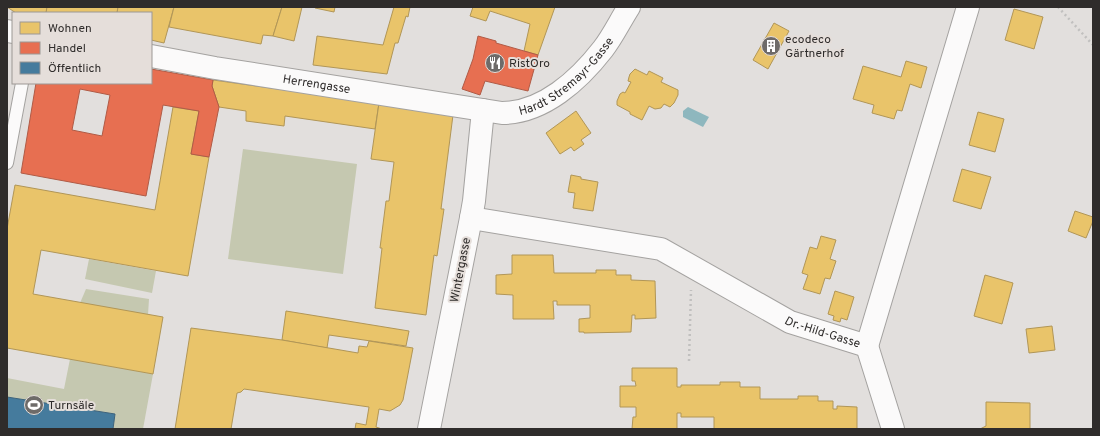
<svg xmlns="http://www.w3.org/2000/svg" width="1100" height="436" viewBox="0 0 1100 436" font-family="Overpass,sans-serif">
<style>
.green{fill:#c5c8b0}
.water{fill:#8eb7be}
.homes{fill:#e9c46a;stroke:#b19657}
.shops{fill:#e76f51;stroke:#b05b46;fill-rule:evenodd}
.public{fill:#457b9d;stroke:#3e637b}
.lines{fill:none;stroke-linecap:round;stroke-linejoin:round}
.lane-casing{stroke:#a4a2a0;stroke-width:14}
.street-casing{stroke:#a4a2a0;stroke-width:24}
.secondary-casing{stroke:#a4a2a0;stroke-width:24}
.path{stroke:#c1c0bf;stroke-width:2.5;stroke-dasharray:2 3;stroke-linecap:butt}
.lane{stroke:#fbfafa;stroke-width:12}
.street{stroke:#fbfafa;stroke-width:22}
.secondary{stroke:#fbfafa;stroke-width:22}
.labels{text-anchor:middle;stroke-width:4;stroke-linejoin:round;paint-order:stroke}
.poi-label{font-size:12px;fill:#2f2c2b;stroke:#e5deda;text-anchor:start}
.street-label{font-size:12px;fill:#2f2c2b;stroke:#e5deda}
</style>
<rect width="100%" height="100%" fill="#e2dfdd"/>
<!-- green -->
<g class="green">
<path d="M 243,149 L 357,164 L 343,274 L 228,259 Z"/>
<path d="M 89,259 L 156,271 L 152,293 L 85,279 Z"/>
<path d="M 86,289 L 149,299 L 148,315 L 80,303 Z"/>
<path d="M 70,359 L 153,374 L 143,429 L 113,429 L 115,414 L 7,397 L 7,378 L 64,389 Z"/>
</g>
<!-- water -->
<path class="water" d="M 688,107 L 709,117 L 703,127 L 683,117 L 683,111 Z"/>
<!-- homes -->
<g class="homes">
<path d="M 7,7 L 47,7 L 46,13 L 16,13 Z"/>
<path d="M 47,7 L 118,7 L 117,13 L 46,13 Z"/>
<path d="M 118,7 L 174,7 L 164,43 L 151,40 L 151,13 L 117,13 Z"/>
<path d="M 174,7 L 282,7 L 273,36 L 263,35 L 261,44 L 169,27 Z"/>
<path d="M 282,7 L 302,7 L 294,41 L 273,36 Z"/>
<path d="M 315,7 L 335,7 L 334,12 L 315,8 Z"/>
<path d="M 394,7 L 410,7 L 408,17 L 406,16 L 398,43 L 395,43 L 387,74 L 313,65 L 317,36 L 383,45 Z"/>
<path d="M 473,7 L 555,7 L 538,55 L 524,51 L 530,24 L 490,11 L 486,21 L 470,16 Z"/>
<path d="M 1014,9 L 1043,17 L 1034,49 L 1005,40 Z"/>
<path d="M 774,23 L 789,31 L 768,69 L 753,60 Z"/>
<path d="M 906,61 L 927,67 L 921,88 L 910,84 L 902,111 L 897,110 L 894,119 L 872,113 L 874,105 L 853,99 L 863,66 L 901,77 Z"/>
<path d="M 635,69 L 647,75 L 649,71 L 663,78 L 661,82 L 678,90 L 678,95 L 674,103 L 670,107 L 664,104 L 661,108 L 655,109 L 649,106 L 642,120 L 630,114 L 630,112 L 617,105 L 617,101 L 620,94 L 623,92 L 625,93 L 631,82 L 628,81 L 629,77 L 630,74 Z"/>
<path d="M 213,80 L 379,103 L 375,129 L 285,116 L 284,126 L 246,121 L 246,111 L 219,107 L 212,86 Z"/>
<path d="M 379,103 L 453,115 L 441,209 L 444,209 L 437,256 L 434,255 L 426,315 L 375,308 L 382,248 L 380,248 L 386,201 L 389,201 L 394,162 L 371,159 Z"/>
<path d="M 173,107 L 199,111 L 191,154 L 209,157 L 188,276 L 41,250 L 33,294 L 163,317 L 153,374 L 7,348 L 7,229 L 15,185 L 155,210 Z"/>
<path d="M 576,111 L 591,133 L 581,140 L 584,144 L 574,151 L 571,147 L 560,154 L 546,133 Z"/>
<path d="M 978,112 L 1004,119 L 995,152 L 969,145 Z"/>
<path d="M 962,169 L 991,177 L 981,209 L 953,201 Z"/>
<path d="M 571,175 L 581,177 L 581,179 L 598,182 L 593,211 L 573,208 L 575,193 L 568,192 Z"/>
<path d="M 1075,211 L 1093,217 L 1093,221 L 1086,238 L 1068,231 Z"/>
<path d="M 821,236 L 836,240 L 830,259 L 836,261 L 830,279 L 825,278 L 820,294 L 803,289 L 808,275 L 802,273 L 810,247 L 817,249 Z"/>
<path d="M 512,255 L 553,255 L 554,273 L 596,273 L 596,270 L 616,270 L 616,275 L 631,275 L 631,280 L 655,281 L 656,318 L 635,319 L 635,315 L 632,315 L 631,332 L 584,333 L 584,332 L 579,332 L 579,319 L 590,318 L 590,305 L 557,305 L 557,301 L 553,301 L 554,319 L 513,319 L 513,295 L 496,294 L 496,275 L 512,274 Z"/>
<path d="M 985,275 L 1013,283 L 1002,324 L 974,316 Z"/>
<path d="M 835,291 L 854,297 L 847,320 L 841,318 L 840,322 L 833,320 L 834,316 L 828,314 Z"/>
<path d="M 286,311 L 409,331 L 406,346 L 329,335 L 327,348 L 282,340 Z"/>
<path d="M 1052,326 L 1055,350 L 1029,353 L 1026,329 Z"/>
<path d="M 191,328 L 282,340 L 358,353 L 359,346 L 367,347 L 369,341 L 413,348 L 403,400 L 400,405 L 390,411 L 379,409 L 376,427 L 382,429 L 355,429 L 356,423 L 366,425 L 369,407 L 244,389 L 241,392 L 237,393 L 231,429 L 175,429 Z"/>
<path d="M 632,368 L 677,368 L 677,387 L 681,387 L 681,385 L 720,385 L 720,382 L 740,382 L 740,387 L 760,387 L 760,399 L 798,399 L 798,396 L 818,396 L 818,401 L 833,401 L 833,409 L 837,409 L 837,406 L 857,407 L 857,429 L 714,429 L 714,417 L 681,417 L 681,413 L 677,413 L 677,429 L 632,429 L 633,417 L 636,417 L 636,407 L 620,407 L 620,386 L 636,386 L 635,381 L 632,381 Z"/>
<path d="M 986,402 L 1030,403 L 1030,429 L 980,429 L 986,426 Z"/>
</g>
<!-- shops -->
<g class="shops">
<path d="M 478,36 L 496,41 L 496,43 L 538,55 L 528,91 L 485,81 L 480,95 L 462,89 L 473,59 Z"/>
<path d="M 151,69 L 213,80 L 212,86 L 219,107 L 209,157 L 191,154 L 199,111 L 163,105 L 146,196 L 21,173 L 36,83 L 151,83 ZM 80,89 L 110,95 L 102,136 L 72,130 Z"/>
</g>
<!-- public -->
<path class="public" d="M 7,397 L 115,414 L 113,429 L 7,429 Z"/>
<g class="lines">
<defs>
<path id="lane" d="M 7,163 L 22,83"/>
<g id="street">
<path id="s1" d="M 483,110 C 489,111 496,112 502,113 C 543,113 579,80 603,49 C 613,36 620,21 629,7"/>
<path id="s2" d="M 471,218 L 661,249 L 790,322 L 867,346"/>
<path d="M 867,346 L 968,7"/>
<path d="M 867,346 L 893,429"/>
</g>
<g id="secondary">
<path d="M 7,31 L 13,32"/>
<path id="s3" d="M 151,56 L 215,68 L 483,110 L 474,201 L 471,218 L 429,429"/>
</g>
</defs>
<!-- lane casing -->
<use href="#lane" class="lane-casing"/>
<!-- street casing -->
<use href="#street" class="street-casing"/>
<!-- secondary casing -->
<use href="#secondary" class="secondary-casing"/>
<!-- path -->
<g class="path">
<path d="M 1058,7 L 1093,45"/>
<path d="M 689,361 L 691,290"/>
</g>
<!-- lane -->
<use href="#lane" class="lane"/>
<!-- street -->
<use href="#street" class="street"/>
<!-- secondary -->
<use href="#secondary" class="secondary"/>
</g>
<!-- icons -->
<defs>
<symbol id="building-disc" viewBox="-11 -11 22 22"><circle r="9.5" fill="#6e6b69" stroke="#e5deda"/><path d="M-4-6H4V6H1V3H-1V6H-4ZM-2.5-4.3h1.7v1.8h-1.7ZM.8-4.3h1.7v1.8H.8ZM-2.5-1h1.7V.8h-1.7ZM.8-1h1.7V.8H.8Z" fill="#fff"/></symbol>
<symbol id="restaurant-disc" viewBox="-11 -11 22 22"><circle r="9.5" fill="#6e6b69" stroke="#e5deda"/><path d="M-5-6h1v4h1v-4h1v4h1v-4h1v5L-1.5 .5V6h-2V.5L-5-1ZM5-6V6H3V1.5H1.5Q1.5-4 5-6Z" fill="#fff"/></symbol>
<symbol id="stadium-disc" viewBox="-11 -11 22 22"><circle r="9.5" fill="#6e6b69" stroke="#e5deda"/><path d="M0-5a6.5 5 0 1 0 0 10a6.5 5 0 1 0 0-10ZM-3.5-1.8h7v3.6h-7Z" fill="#fff"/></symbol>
</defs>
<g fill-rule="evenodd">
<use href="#building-disc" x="760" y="35" width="22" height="22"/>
<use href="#restaurant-disc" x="484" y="52" width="22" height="22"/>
<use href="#stadium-disc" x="23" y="394" width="22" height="22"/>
</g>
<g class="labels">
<!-- poi labels -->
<g class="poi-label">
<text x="785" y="43">ecodeco<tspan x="785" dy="14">Gärtnerhof</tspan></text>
<text x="509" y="67">RistOro</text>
<text x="48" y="409">Turnsäle</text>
</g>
<!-- street labels -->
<g class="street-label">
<text dy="4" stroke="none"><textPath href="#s1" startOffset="96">Hardt Stremayr-Gasse</textPath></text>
<text dy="4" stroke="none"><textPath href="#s3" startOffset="168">Herrengasse</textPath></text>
<text transform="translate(460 270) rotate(-79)" y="4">Wintergasse</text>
<text dy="4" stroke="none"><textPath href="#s2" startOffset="375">Dr.-Hild-Gasse</textPath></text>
</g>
</g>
<!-- border -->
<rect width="1100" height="436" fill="none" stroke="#2f2c2b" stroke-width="16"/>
<!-- legend -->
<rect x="12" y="12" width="140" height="72" fill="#e5deda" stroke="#9c9794"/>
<rect x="20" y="22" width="20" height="12" fill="#e9c46a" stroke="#9c9794"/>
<text x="48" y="32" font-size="12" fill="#2f2c2b">Wohnen</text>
<rect x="20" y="42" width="20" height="12" fill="#e76f51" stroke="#9c9794"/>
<text x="48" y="52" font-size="12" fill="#2f2c2b">Handel</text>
<rect x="20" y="62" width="20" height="12" fill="#457b9d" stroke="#9c9794"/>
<text x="48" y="72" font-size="12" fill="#2f2c2b">Öffentlich</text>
</svg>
